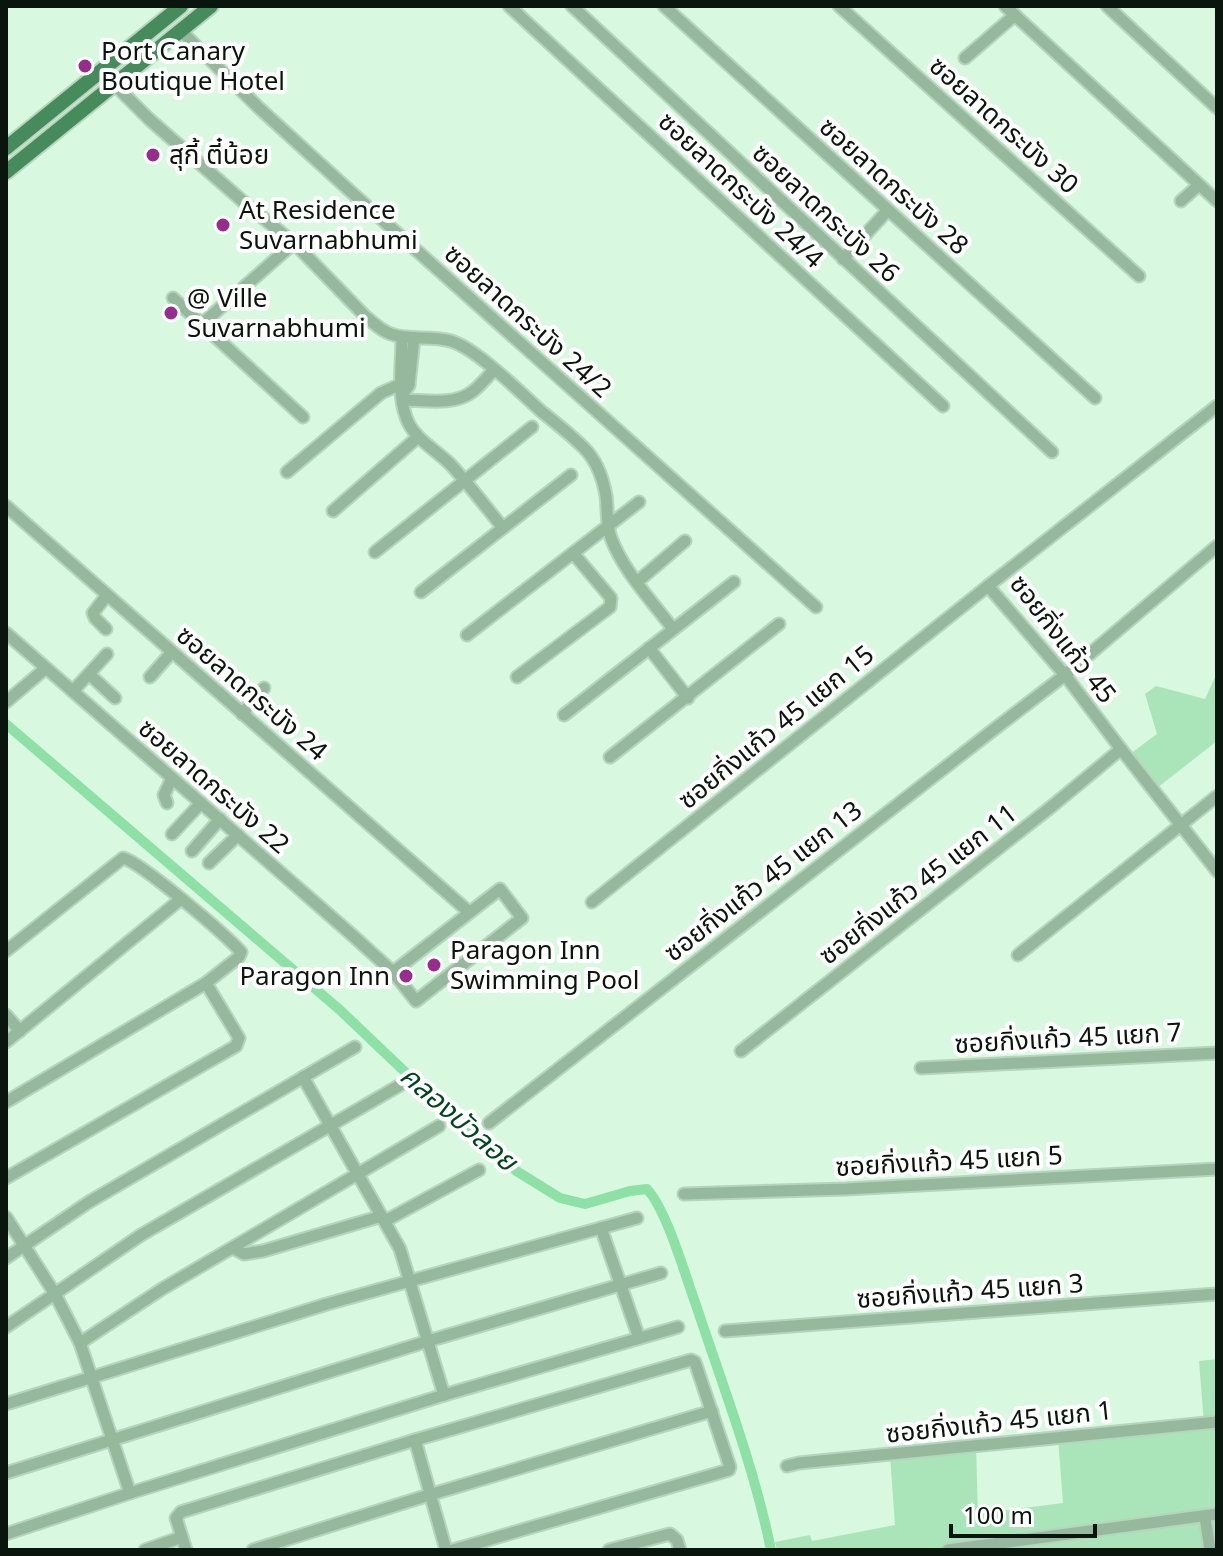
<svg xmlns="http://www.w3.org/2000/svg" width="1223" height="1556" viewBox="0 0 1223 1556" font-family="Georgia,'Noto Sans Thai',serif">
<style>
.green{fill:#aae5b9}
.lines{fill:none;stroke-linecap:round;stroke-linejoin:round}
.canal{stroke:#8de1a5;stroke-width:10}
.minor-casing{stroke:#b7d4bd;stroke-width:15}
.major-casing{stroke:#b7d4bd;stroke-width:18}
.minor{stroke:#96b99e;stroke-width:11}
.major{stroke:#468b5c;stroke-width:14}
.poi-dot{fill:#982c8e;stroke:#fff;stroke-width:3}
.labels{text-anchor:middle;stroke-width:8;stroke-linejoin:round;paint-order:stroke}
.poi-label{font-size:26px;fill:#09150d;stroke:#fff;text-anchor:start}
.street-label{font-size:26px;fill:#09150d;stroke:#fff}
.water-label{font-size:28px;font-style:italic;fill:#004520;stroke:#fff}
</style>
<rect width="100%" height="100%" fill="#d8f8df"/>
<!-- green -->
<g class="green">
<path d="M 1217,673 L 1217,741 L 1157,788 L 1130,754 L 1157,734 L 1145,694 L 1156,686 L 1205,699 Z"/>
<path d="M 1217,1359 L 1217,1550 L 777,1550 L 775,1542 L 810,1535 L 812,1541 L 895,1525 L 890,1455 L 976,1446 L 978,1514 L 1063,1503 L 1058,1438 L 1204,1423 L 1199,1361 Z"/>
</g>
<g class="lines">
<!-- canal -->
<path class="canal" d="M 6,724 L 340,1010 L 467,1131 L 518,1172 L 560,1198 L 585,1204 L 630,1191 L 647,1189 C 667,1211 684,1272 695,1302 C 722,1384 754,1466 771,1550"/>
<defs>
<g id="minor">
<path d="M 509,6 L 943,406"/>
<path d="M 572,6 L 1052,452"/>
<path d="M 664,6 L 1095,398"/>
<path d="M 839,6 L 1139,276"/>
<path d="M 1005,6 L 1217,201"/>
<path d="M 1107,6 L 1217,108"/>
<path d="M 180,30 L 258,107 L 350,191 L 816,607"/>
<path d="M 965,58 L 1015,15"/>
<path d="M 114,84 L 149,119 L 247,205 L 294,243 L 366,317 C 374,323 381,331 391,334 C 410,341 432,335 451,341 C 477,349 521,393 542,412 C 556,423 571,435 584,448 C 597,461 603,478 606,496 C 608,511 606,524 611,538 C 624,572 652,601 673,629"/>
<path d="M 1181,201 L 1199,185"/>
<path d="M 843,259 L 888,210"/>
<path d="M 173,298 L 303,417"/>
<path d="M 202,324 L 294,243"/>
<path d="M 402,337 C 402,363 397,392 406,417 C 413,439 437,450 452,466 C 470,486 486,507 503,528"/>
<path d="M 405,391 L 409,385 L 414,338"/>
<path d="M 403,400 C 424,400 453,406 472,392 C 480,386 487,377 494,370"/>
<path d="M 1217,406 L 988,586 L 1065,675 L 1121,749 L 1217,871"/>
<path d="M 287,472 L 381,393 L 401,384 L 409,385"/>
<path d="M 6,506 L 469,912"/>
<path d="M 333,511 L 418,437"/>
<path d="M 375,552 L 532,427"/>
<path d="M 637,582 L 685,541"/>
<path d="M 421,592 L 571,475"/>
<path d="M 106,629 L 95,618 L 93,613 L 107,595"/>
<path d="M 6,633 L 351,934 L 393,972 L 416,1001 L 522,918 L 500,889 L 393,972"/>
<path d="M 467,635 L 639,502"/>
<path d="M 649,648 L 688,698"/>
<path d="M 89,674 L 115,698"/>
<path d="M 150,677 L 171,653"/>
<path d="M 517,677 L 610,607 L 611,598 L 573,553"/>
<path d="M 73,691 L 107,654"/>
<path d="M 6,702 L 46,668"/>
<path d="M 242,714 L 264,688"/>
<path d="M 564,715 L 734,582"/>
<path d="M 610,757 L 779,624"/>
<path d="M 167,803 L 164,795 L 172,778"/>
<path d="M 172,834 L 201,803"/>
<path d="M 192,851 L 220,819"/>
<path d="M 209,863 L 238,835"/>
<path d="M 592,902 L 988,586"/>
<path d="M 6,951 L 123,858 C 142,863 226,935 241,952 L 239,957 L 206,983 L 6,1102"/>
<path d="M 1018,955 L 1217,796"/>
<path d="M 6,1015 L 20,1031"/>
<path d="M 6,1042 L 181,899"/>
<path d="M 741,1051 L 1051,807 L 1121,749"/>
<path d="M 921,1068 L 1217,1053"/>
<path d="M 303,1077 L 400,1249 L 444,1395"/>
<path d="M 489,1123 L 988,734 L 1065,675 L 1217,546"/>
<path d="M 6,1178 L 236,1046 L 239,1038 L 206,983"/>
<path d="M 684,1194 L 846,1189 L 1217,1169"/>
<path d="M 6,1217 L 55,1294 L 80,1343 L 130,1493"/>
<path d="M 385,1221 L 479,1170"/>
<path d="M 601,1228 L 639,1338"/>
<path d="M 233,1248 L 244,1254 L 263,1251 L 382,1216"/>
<path d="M 6,1258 L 89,1202 L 355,1047"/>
<path d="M 6,1327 L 141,1235 L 402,1084"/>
<path d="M 725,1331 L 1217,1294"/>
<path d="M 80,1343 L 162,1289 L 439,1126"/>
<path d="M 6,1404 L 327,1304 L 637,1218"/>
<path d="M 415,1440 L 446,1550"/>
<path d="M 787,1466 L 799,1463 L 1217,1422"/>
<path d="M 6,1473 L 428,1341 L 661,1273"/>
<path d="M 1205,1517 L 1210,1550"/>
<path d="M 6,1534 L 130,1493 L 444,1395 L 678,1327"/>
<path d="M 145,1550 L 182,1537"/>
<path d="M 186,1550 L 176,1518 L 181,1512 L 415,1440 L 691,1360 L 695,1362 L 730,1467 L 729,1470 L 453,1550"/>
<path d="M 253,1550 L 429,1495 L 712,1411"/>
<path d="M 609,1550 L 670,1534 L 677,1540 L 680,1550"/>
<path d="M 948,1550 L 1217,1514"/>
</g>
<g id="major">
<path d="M 6,148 L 181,6"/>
<path d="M 6,172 L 211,6"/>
</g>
</defs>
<!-- minor casing -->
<use href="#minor" class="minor-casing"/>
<!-- major casing -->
<use href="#major" class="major-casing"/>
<!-- minor -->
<use href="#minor" class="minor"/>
<!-- major -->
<use href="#major" class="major"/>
</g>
<!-- markers -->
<g class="poi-dot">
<circle cx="85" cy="66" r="8"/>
<circle cx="153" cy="155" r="8"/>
<circle cx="223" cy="225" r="8"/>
<circle cx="171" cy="313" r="8"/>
<circle cx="434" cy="965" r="8"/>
<circle cx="406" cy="976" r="8"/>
</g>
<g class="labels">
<!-- poi labels -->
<g class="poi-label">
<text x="101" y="60">Port Canary<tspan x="101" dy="30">Boutique Hotel</tspan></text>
<text x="169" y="164">สุกี้ ตี๋น้อย</text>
<text x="239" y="219">At Residence<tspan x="239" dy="30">Suvarnabhumi</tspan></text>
<text x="187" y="307">@ Ville<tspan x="187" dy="30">Suvarnabhumi</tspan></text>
<text x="450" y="959">Paragon Inn<tspan x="450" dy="30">Swimming Pool</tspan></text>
<text x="390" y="985" text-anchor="end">Paragon Inn</text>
</g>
<!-- street labels -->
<g class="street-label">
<text transform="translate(1004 125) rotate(42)" y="9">ซอยลาดกระบัง 30</text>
<text transform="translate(894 186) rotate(42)" y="9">ซอยลาดกระบัง 28</text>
<text transform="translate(741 190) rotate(43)" y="9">ซอยลาดกระบัง 24/4</text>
<text transform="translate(826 213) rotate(43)" y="9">ซอยลาดกระบัง 26</text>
<text transform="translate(528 321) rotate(42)" y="9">ซอยลาดกระบัง 24/2</text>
<text transform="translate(1063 639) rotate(52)" y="9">ซอยกิ่งแก้ว 45</text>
<text transform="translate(252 693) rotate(41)" y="9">ซอยลาดกระบัง 24</text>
<text transform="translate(776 727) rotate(-39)" y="9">ซอยกิ่งแก้ว 45 แยก 15</text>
<text transform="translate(214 786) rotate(41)" y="9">ซอยลาดกระบัง 22</text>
<text transform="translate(763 881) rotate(-38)" y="9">ซอยกิ่งแก้ว 45 แยก 13</text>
<text transform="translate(918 884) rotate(-38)" y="9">ซอยกิ่งแก้ว 45 แยก 11</text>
<text transform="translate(1068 1038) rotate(-3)" y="9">ซอยกิ่งแก้ว 45 แยก 7</text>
<text transform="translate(949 1161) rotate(-3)" y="9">ซอยกิ่งแก้ว 45 แยก 5</text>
<text transform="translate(970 1291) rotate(-4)" y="9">ซอยกิ่งแก้ว 45 แยก 3</text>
<text transform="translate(999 1422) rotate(-6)" y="9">ซอยกิ่งแก้ว 45 แยก 1</text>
</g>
<!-- water labels -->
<g class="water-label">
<text transform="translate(459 1118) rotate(41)" y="10">คลองบัวลอย</text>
</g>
</g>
<!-- border -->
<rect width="1223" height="1556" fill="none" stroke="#09150d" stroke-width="16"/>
<!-- scale -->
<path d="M951 1524v12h144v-12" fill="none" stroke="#09150d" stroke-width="4"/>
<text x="963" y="1524" font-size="24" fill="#09150d" stroke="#ffffff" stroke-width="6" paint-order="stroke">100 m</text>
</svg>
